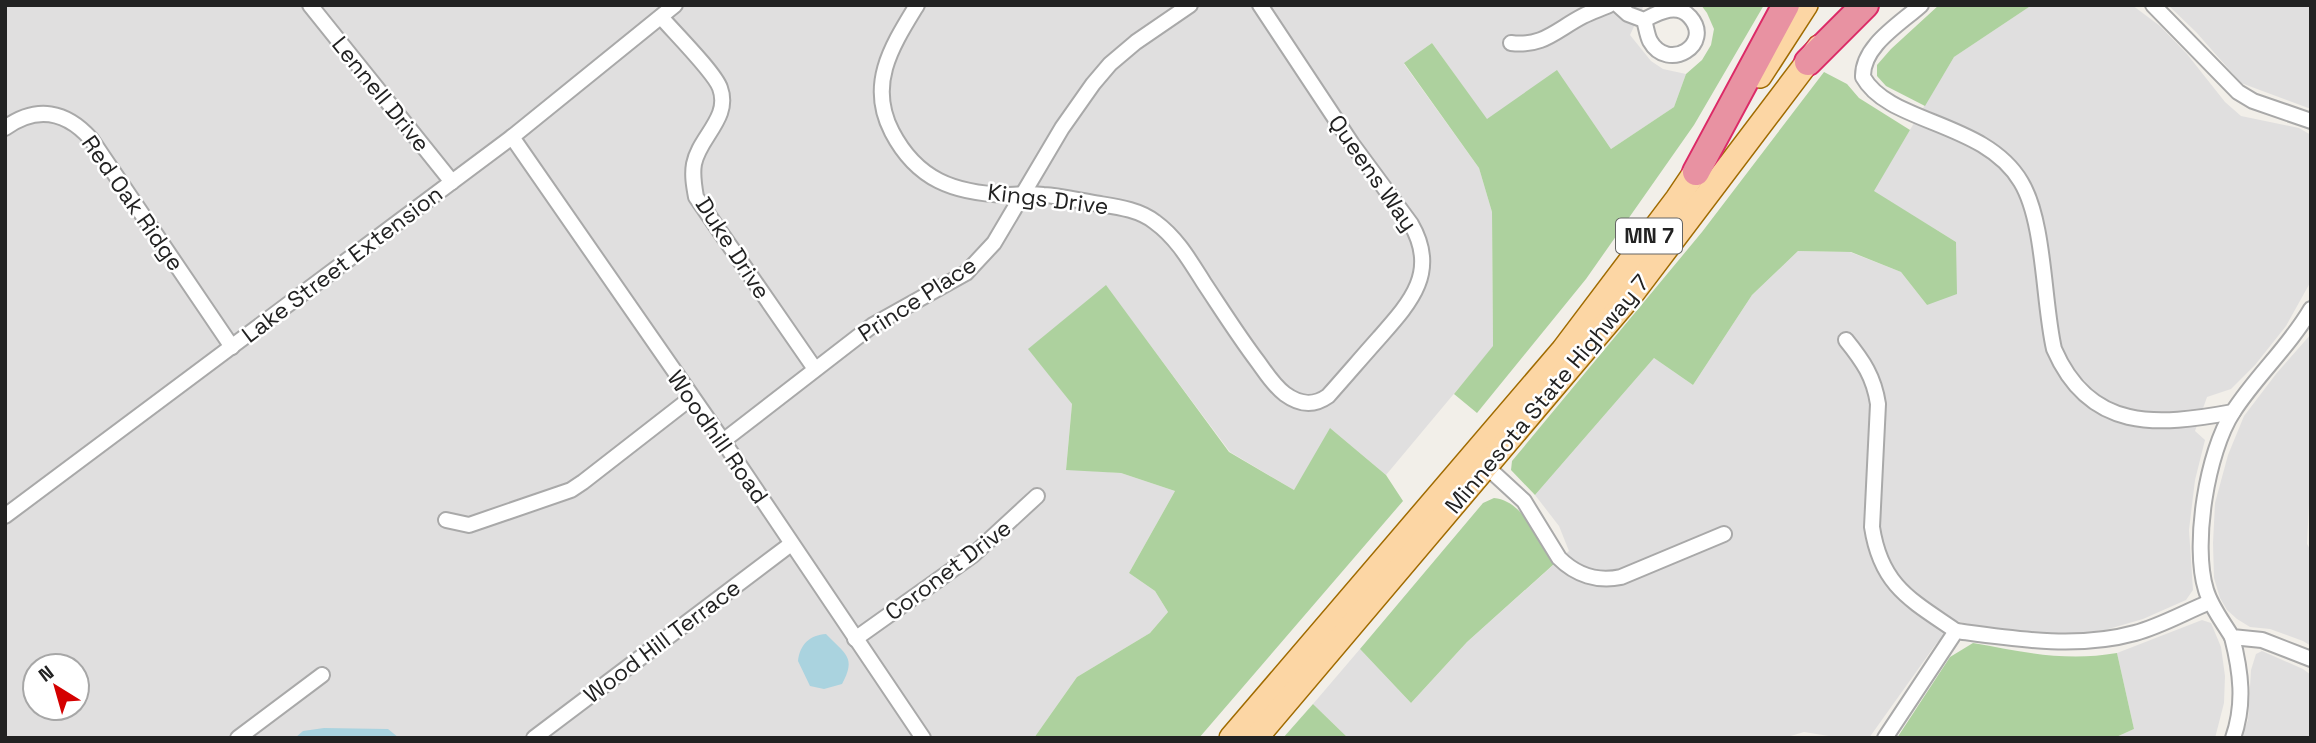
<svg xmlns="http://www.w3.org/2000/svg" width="2316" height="743" viewBox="0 0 2316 743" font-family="'Space Grotesk',sans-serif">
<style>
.residential{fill:#e0dfdf;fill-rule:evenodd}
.forest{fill:#add19e}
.water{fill:#aad3df}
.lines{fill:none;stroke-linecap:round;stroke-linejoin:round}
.street-casing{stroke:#a9a9a9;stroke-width:18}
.primary-casing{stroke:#a06b00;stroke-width:26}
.highway-casing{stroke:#dc2a67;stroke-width:30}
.street{stroke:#fff;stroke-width:14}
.primary{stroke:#fcd6a4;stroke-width:23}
.highway{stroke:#e892a2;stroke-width:26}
.labels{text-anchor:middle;stroke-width:5;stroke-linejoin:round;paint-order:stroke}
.shield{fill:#fff;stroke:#646464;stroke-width:2}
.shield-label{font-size:21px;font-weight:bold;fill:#222}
.street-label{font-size:23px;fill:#222;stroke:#fff}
</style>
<rect width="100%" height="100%" fill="#f2efe9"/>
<!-- residential -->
<g class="residential">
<path d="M 5,5 L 1644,5 L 1630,35 L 1651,61 L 1663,69 L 1686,74 L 1674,107 L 1611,149 L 1557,71 L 1487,120 L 1432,43 L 1404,64 L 1479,168 L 1492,212 L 1493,347 L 1386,475 L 1331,429 L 1294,490 L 1230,452 L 1106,286 L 1029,349 L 1072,404 L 1066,469 L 1121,473 L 1175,491 L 1129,573 L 1155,591 L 1168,612 L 1150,633 L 1077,677 L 1034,738 L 5,738 ZM 35,666 L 77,666 L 77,708 L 35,708 Z"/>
<path d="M 2032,5 L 2132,5 L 2160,26 L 2187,54 L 2225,102 L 2241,116 L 2299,128 L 2311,135 L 2311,281 L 2286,326 L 2255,365 L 2231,389 L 2207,397 L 2195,431 L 2205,440 L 2195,480 L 2189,530 L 2193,590 L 2186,600 L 2143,619 L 2105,630 L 2067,634 L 1980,627 L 1957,621 L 1936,644 L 1869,738 L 1841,738 L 1804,732 L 1784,738 L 1348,738 L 1313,704 L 1360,649 L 1411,703 L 1467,642 L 1569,551 L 1559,526 L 1535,495 L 1654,358 L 1693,385 L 1752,295 L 1798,251 L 1850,252 L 1901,272 L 1927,305 L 1956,242 L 1873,191 L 1954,57 Z"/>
<path d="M 2168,5 L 2311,5 L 2311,109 L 2241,83 L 2196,32 Z"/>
<path d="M 2311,334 L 2311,464 L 2307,544 L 2311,551 L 2311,646 L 2303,641 L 2270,629 L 2250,627 L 2237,619 L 2227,610 L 2220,598 L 2214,578 L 2213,543 L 2215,503 L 2228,455 L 2244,416 L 2276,374 Z"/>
<path d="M 2202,620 L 2211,623 L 2221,647 L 2225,676 L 2224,703 L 2215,738 L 2114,738 L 2134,729 L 2117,653 Z"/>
<path d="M 2262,651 L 2303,669 L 2311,675 L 2311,738 L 2241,738 L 2248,720 L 2251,670 L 2256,654 Z"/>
</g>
<!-- forest -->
<g class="forest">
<path d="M 1701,5 L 1764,5 L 1694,125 L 1586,279 L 1477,413 L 1454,394 L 1493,346 L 1492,212 L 1479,168 L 1404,63 L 1432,43 L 1487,119 L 1557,70 L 1611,149 L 1674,107 L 1686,74 L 1702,60 L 1711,45 L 1714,29 L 1707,13 Z"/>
<path d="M 1939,5 L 2032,5 L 1954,57 L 1925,106 L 1886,86 L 1877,76 L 1877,65 L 1891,49 Z"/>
<path d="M 1824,72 L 1847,84 L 1859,98 L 1910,130 L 1874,191 L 1956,242 L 1957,294 L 1927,305 L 1901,272 L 1851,252 L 1798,251 L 1752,295 L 1693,385 L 1654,358 L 1535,495 L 1511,470 L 1512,461 L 1702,232 Z"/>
<path d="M 1106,285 L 1229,452 L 1294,490 L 1330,428 L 1386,475 L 1403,501 L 1199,738 L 1034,738 L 1077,677 L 1150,633 L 1168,612 L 1155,591 L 1129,573 L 1175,491 L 1121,473 L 1066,470 L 1072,404 L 1028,349 Z"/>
<path d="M 1494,498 C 1525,501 1538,542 1554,564 L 1467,642 L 1411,703 L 1360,649 L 1483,503 Z"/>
<path d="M 1973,643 C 2024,652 2065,662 2117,653 L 2134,729 L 2114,738 L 1897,738 L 1950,657 Z"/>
<path d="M 1313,704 L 1348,738 L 1283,738 Z"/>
</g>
<!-- water -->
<g class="water">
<path d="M 826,634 C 845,654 857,657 842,684 L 824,689 L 810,686 L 798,661 C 800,644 810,635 826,634 Z"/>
<path d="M 324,728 L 388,729 L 399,738 L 295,738 L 303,731 Z"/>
</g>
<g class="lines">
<defs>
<g id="street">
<path d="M 310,5 L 452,182"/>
<path d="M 917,5 C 892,46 867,84 892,132 C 917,180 954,193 1006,195 C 1018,195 1030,193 1043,195 C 1062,196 1081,201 1100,204 C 1119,207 1140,210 1155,222 C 1177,238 1190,261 1204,283 C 1222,310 1239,337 1258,362 C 1266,373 1274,386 1285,394 C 1300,405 1314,406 1328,396 C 1345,377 1362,357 1379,338 C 1410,303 1439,272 1411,224 L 1352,144 L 1260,5"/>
<path d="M 1618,5 L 1628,14 L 1644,20 C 1658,13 1677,2 1690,17 C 1714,44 1668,73 1650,41 C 1647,35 1646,26 1644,20"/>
<path d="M 1921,5 C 1900,24 1862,46 1863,77 C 1889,124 1985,121 2021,182 C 2045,222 2043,301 2054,349 C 2090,432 2157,426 2233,412"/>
<path d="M 2153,5 L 2238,92 L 2253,101 L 2311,121"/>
<path d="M 661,17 C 674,32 715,73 720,88 C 731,118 699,137 694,164 C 692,175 694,186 696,197 L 815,369"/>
<path d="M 1511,43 C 1543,47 1556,30 1583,16 C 1591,12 1600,9 1609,5"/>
<path d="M 5,128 C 37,105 66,111 91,139 L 232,347"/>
<path d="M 512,137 L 723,441 L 923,738"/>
<path d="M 2311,309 C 2289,347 2256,376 2233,412 C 2207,452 2192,545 2206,590 C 2211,607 2223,622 2232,637 L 2262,640 L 2311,659"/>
<path d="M 1846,340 C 1863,361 1874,377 1878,404 L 1872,527 C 1881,586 1911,600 1956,631"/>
<path d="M 723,441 L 873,325 L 966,273 L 994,243 L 1062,128 L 1093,84 L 1110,64 L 1136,42 L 1190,5"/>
<path d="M 1487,467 L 1524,501 L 1559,558 C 1576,575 1598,582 1621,577 L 1724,534"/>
<path d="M 5,516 L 512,137 L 675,5"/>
<path d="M 446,520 L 469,525 L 571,490 L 583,482 L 691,398"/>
<path d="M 2232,637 C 2241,672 2245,704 2233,738"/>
<path d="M 855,639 L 973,555 L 1037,496"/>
<path d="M 238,738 L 322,675"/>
<path d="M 534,738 L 791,544"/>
<path d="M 1885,738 L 1956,631 C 2015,639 2077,649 2135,633 C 2161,626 2185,612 2210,602"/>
</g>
<g id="primary">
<path d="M 1760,76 L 1806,5"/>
<path d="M 1231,738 L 1563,350 L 1677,199 L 1706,156"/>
<path d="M 1256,738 L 1632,294 L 1819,47"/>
</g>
<g id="highway">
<path d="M 1808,62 L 1865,5"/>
<path d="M 1696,172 L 1786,5"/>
</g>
</defs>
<!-- street casing -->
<use href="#street" class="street-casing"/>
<!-- primary casing -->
<use href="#primary" class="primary-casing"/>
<!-- highway casing -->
<use href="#highway" class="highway-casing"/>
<!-- street -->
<use href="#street" class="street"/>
<!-- primary -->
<use href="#primary" class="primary"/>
<!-- highway -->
<use href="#highway" class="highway"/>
</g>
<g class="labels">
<!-- shield labels -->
<rect class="shield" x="1616" y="218.5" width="66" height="35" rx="5"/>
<g class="shield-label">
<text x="1649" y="243">MN 7</text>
</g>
<!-- street labels -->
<g class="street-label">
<text transform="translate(381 94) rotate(51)" y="8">Lennell Drive</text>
<text transform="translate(1373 173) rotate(55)" y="8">Queens Way</text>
<text transform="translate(1048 199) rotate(7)" y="8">Kings Drive</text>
<text transform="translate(133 203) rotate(55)" y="8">Red Oak Ridge</text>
<text transform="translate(733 248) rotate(57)" y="8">Duke Drive</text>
<text transform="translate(342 264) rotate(-37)" y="8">Lake Street Extension</text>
<text transform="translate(917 299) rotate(-33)" y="8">Prince Place</text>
<text transform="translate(1547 394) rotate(-50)" y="8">Minnesota State Highway 7</text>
<text transform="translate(718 437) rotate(55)" y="8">Woodhill Road</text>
<text transform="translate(948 570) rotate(-37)" y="8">Coronet Drive</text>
<text transform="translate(662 641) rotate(-37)" y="8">Wood Hill Terrace</text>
</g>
</g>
<!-- border -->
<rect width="2316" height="743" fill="none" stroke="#222222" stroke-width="14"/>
<!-- north arrow -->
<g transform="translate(56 687) rotate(323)"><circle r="33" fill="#ffffff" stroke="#a7a7a7" stroke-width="2"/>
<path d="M0-5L12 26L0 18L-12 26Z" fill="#d40000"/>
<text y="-10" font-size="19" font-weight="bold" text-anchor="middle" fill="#222222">N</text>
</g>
</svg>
